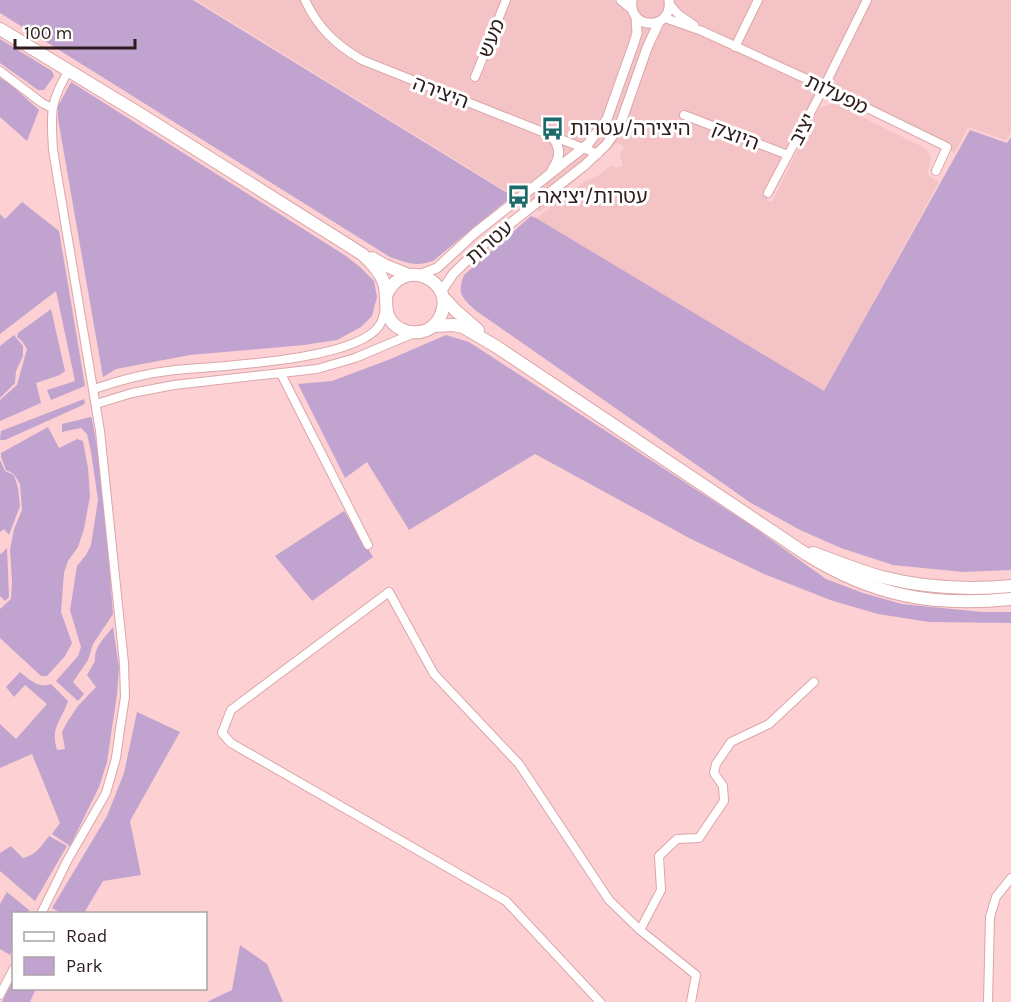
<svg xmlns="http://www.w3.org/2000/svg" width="1011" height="1002" viewBox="0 0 1011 1002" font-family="Karla,'Noto Sans Hebrew',sans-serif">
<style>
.built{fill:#f4c3c5}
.green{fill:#c1a3cf}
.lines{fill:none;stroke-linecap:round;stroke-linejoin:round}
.minor-casing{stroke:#daa6a8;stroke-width:10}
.tertiary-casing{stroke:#daa6a8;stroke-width:11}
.trunk-casing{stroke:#daa6a8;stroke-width:14}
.minor{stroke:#fff;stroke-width:8}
.tertiary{stroke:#fff;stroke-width:9}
.trunk{stroke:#fff;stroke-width:12}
.labels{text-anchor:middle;stroke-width:6;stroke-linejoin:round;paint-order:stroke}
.street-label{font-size:20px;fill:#2e1b1c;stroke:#fff}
.poi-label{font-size:20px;fill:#2e1b1c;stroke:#fff;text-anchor:start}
</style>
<rect width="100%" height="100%" fill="#fdd1d3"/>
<!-- built -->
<path class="built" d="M 196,0 L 1011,0 L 1011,133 L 1006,140 L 968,127 L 955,153 L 826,89 L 767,200 L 772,202 L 819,108 L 834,103 L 925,148 L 929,153 L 931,160 L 927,175 L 939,182 L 824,392 L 536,218 L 586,181 L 599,175 L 611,165 L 616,168 L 623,166 L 620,154 L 624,146 L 617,143 L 540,212 Z"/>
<!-- green -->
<g class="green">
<path d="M 0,0 L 193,0 L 512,196 L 433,261 C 415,267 408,263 390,257 L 0,13 Z"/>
<path d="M 0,39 L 52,71 L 54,76 L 44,90 L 38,90 L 0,63 Z"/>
<path d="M 0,78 L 10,84 L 39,110 L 27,141 L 0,117 Z"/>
<path d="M 71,82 L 346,256 L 360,267 L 374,281 L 377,297 L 372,316 L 361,327 L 337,340 L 304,345 L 190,355 L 116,369 L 103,377 L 58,119 L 58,106 Z"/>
<path d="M 970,130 L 1007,143 L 1011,137 L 1011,570 L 963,572 L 893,565 L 841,548 L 800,530 L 751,503 L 475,310 C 461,297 457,293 464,275 L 531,216 L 536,218 L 824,391 Z"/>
<path d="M 22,202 L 59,231 L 85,386 L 51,400 L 47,390 L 75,381 L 56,291 L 0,334 L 0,214 L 5,219 Z"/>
<path d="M 51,309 L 65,371 L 60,375 L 36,383 L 41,403 L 0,421 L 0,400 L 17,385 L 27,349 L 22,341 L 17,337 L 18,333 Z"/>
<path d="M 14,335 L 23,346 L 23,356 L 16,371 L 15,383 L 0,398 L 0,346 Z"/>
<path d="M 446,335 L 469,342 L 752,526 L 826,579 L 863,593 L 902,604 L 982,612 L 1011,612 L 1011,623 L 929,622 L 878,614 L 833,601 L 764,574 L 691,539 L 535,454 L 409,530 L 367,462 L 345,478 L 298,384 L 332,381 L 388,360 Z"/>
<path d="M 84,399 L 85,403 L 83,405 L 5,440 L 0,440 L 1,431 Z"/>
<path d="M 91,417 L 92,419 L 102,476 L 113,614 L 93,644 L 88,660 L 73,682 L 84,694 L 78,701 L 56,681 L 78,656 L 81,647 L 70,610 L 77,566 L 86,555 L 91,545 L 98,500 L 91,452 L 87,434 L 81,428 L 62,432 L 62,424 Z"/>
<path d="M 48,427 L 59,448 L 77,439 L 83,441 L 88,468 L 90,496 L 84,529 L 78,547 L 68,561 L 64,573 L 61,612 L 72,643 L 65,656 L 47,676 L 41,676 L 0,638 L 0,609 L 11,599 L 12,581 L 10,549 L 14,529 L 22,510 L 20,484 L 14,474 L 6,470 L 1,457 L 1,453 Z"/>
<path d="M 0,460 L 5,471 L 14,475 L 18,488 L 20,506 L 9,535 L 4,529 L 0,532 Z"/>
<path d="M 344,511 L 373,557 L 312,601 L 275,556 Z"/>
<path d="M 7,548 L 9,597 L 5,601 L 0,596 L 0,553 L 1,554 Z"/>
<path d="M 113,627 L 119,668 L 117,694 L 107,762 L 99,787 L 70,846 L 52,834 L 60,823 L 32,754 L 0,768 L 0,724 L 16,739 L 47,704 L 25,685 L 14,697 L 6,687 L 20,672 C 29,679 38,689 51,684 L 68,701 C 61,722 50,727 57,750 L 65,749 L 62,732 L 66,724 L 77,707 L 96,687 L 87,675 L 95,661 C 93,648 106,636 113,627 Z"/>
<path d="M 137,712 L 180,732 L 130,821 L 141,875 L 103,881 L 84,913 L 61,913 L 52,908 L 107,816 L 124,773 Z"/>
<path d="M 49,836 L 67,846 L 35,901 L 0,871 L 0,853 L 11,846 L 23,858 C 35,856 42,845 49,836 Z"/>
<path d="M 7,892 L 29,910 L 28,913 L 14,914 L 13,946 L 10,955 L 0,949 L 0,904 Z"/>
<path d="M 240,945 L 267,964 L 283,1002 L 207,1002 L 232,990 Z"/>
<path d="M 13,980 L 14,988 L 36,989 L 30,1002 L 2,1002 Z"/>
</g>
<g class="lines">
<defs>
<g id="minor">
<path d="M 305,0 C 318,28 336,45 362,60 L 598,154"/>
<path d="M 670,5 L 678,14 L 694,25"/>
<path d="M 665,18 L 702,31 L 824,87 L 947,147 L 936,171"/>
<path d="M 735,47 L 758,0"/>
<path d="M 0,71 L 42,103 L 52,108"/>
<path d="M 475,77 L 506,0"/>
<path d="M 684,115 L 788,155"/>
<path d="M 768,193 L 824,87 L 867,0"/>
<path d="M 281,374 L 368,545"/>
<path d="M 94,389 C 120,380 147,373 175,370 C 218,366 355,361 379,326 C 383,321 384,314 385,308"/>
<path d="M 96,404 L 132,393 L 174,385 L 317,369 L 355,358 L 412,334"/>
<path d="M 41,914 L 67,861 L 106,793 L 116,758 L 120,729 L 125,697 L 124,663 L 100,431 L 53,150 C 51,114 49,103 69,70"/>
<path d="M 0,995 L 14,968"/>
<path d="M 600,1002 L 506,901 L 231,743 L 222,733 L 231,710 L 389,592 L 434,674 L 519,764 L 609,900 L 640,930"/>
<path d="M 691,1002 L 696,975 L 640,930 L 661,890 L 659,856 L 677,839 L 699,838 L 724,801 L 723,786 L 714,773 L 716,764 L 731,742 L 769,724 L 814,682"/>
<path d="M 988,1002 L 990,917 L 996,897 L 1011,878"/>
</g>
<g id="tertiary">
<path d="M 621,0 L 632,9"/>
<path d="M 632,0 C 628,31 673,31 669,0"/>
<path d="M 551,135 C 561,147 561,157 552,170"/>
<path d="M 419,275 L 437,268 L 475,233 L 588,144 L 607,119 L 634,43 L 637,33 L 636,17"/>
<path d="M 441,292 L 453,274 L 484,244 L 585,165 L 606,145 L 620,125 L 647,48 L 659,22"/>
</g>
<g id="trunk">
<path d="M 0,29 L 140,114 L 362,254 C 371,262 380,271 384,283 C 389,298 381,314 396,326 C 405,333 417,334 427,330 C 433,327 437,323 440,317 C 458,282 403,254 386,296"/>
<path d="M 372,258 L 384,265 L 409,275"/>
<path d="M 443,297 L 455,310 L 478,330"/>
<path d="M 433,326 L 453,325 L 463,327 L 497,347 L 806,554 C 873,596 933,607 1011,599"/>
<path d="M 813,553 C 836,561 859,571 882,577 C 925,588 968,590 1011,586"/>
</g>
</defs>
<!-- minor casing -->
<use href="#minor" class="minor-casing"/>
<!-- tertiary casing -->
<use href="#tertiary" class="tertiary-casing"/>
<!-- trunk casing -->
<use href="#trunk" class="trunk-casing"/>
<!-- minor -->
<use href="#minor" class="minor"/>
<!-- tertiary -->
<use href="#tertiary" class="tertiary"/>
<!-- trunk -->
<use href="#trunk" class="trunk"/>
</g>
<!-- icons -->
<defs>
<symbol id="bus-bare" viewBox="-9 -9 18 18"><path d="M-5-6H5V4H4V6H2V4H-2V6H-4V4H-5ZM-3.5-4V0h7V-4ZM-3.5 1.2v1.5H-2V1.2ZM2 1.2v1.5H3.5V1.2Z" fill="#1d6a6b" stroke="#fff" stroke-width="2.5" paint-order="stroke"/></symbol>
</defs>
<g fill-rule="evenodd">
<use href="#bus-bare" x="536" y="112" width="33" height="33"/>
<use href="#bus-bare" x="502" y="180" width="33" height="33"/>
</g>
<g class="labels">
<!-- street labels -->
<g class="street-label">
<text transform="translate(491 38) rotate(-68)" y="7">מעש</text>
<text transform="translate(441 92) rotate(21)" y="7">היצירה</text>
<text transform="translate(837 94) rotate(26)" y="7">מפעלות</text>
<text transform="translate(802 129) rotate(-62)" y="7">יציב</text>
<text transform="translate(736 135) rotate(21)" y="7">היוצק</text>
<text transform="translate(489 242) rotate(-41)" y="7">עטרות</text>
</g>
<!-- poi labels -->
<g class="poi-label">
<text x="570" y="135">היצירה/עטרות</text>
<text x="537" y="203">עטרות/יציאה</text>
</g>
</g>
<!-- legend -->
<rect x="12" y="912" width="195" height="78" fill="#ffffff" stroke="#aba4a4" stroke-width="1.5"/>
<rect x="24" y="932" width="30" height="9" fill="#ffffff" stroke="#aba4a4" stroke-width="1.5"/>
<text x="66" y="942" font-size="18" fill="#2e1b1c">Road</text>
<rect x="24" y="957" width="30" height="18" fill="#c1a3cf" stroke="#aba4a4" stroke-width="1.5"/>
<text x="66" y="972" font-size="18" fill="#2e1b1c">Park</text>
<!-- scale -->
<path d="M15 39v9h120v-9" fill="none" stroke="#2e1b1c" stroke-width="3"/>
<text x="24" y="39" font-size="18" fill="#2e1b1c" stroke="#ffffff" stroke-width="4.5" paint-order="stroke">100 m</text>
</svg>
